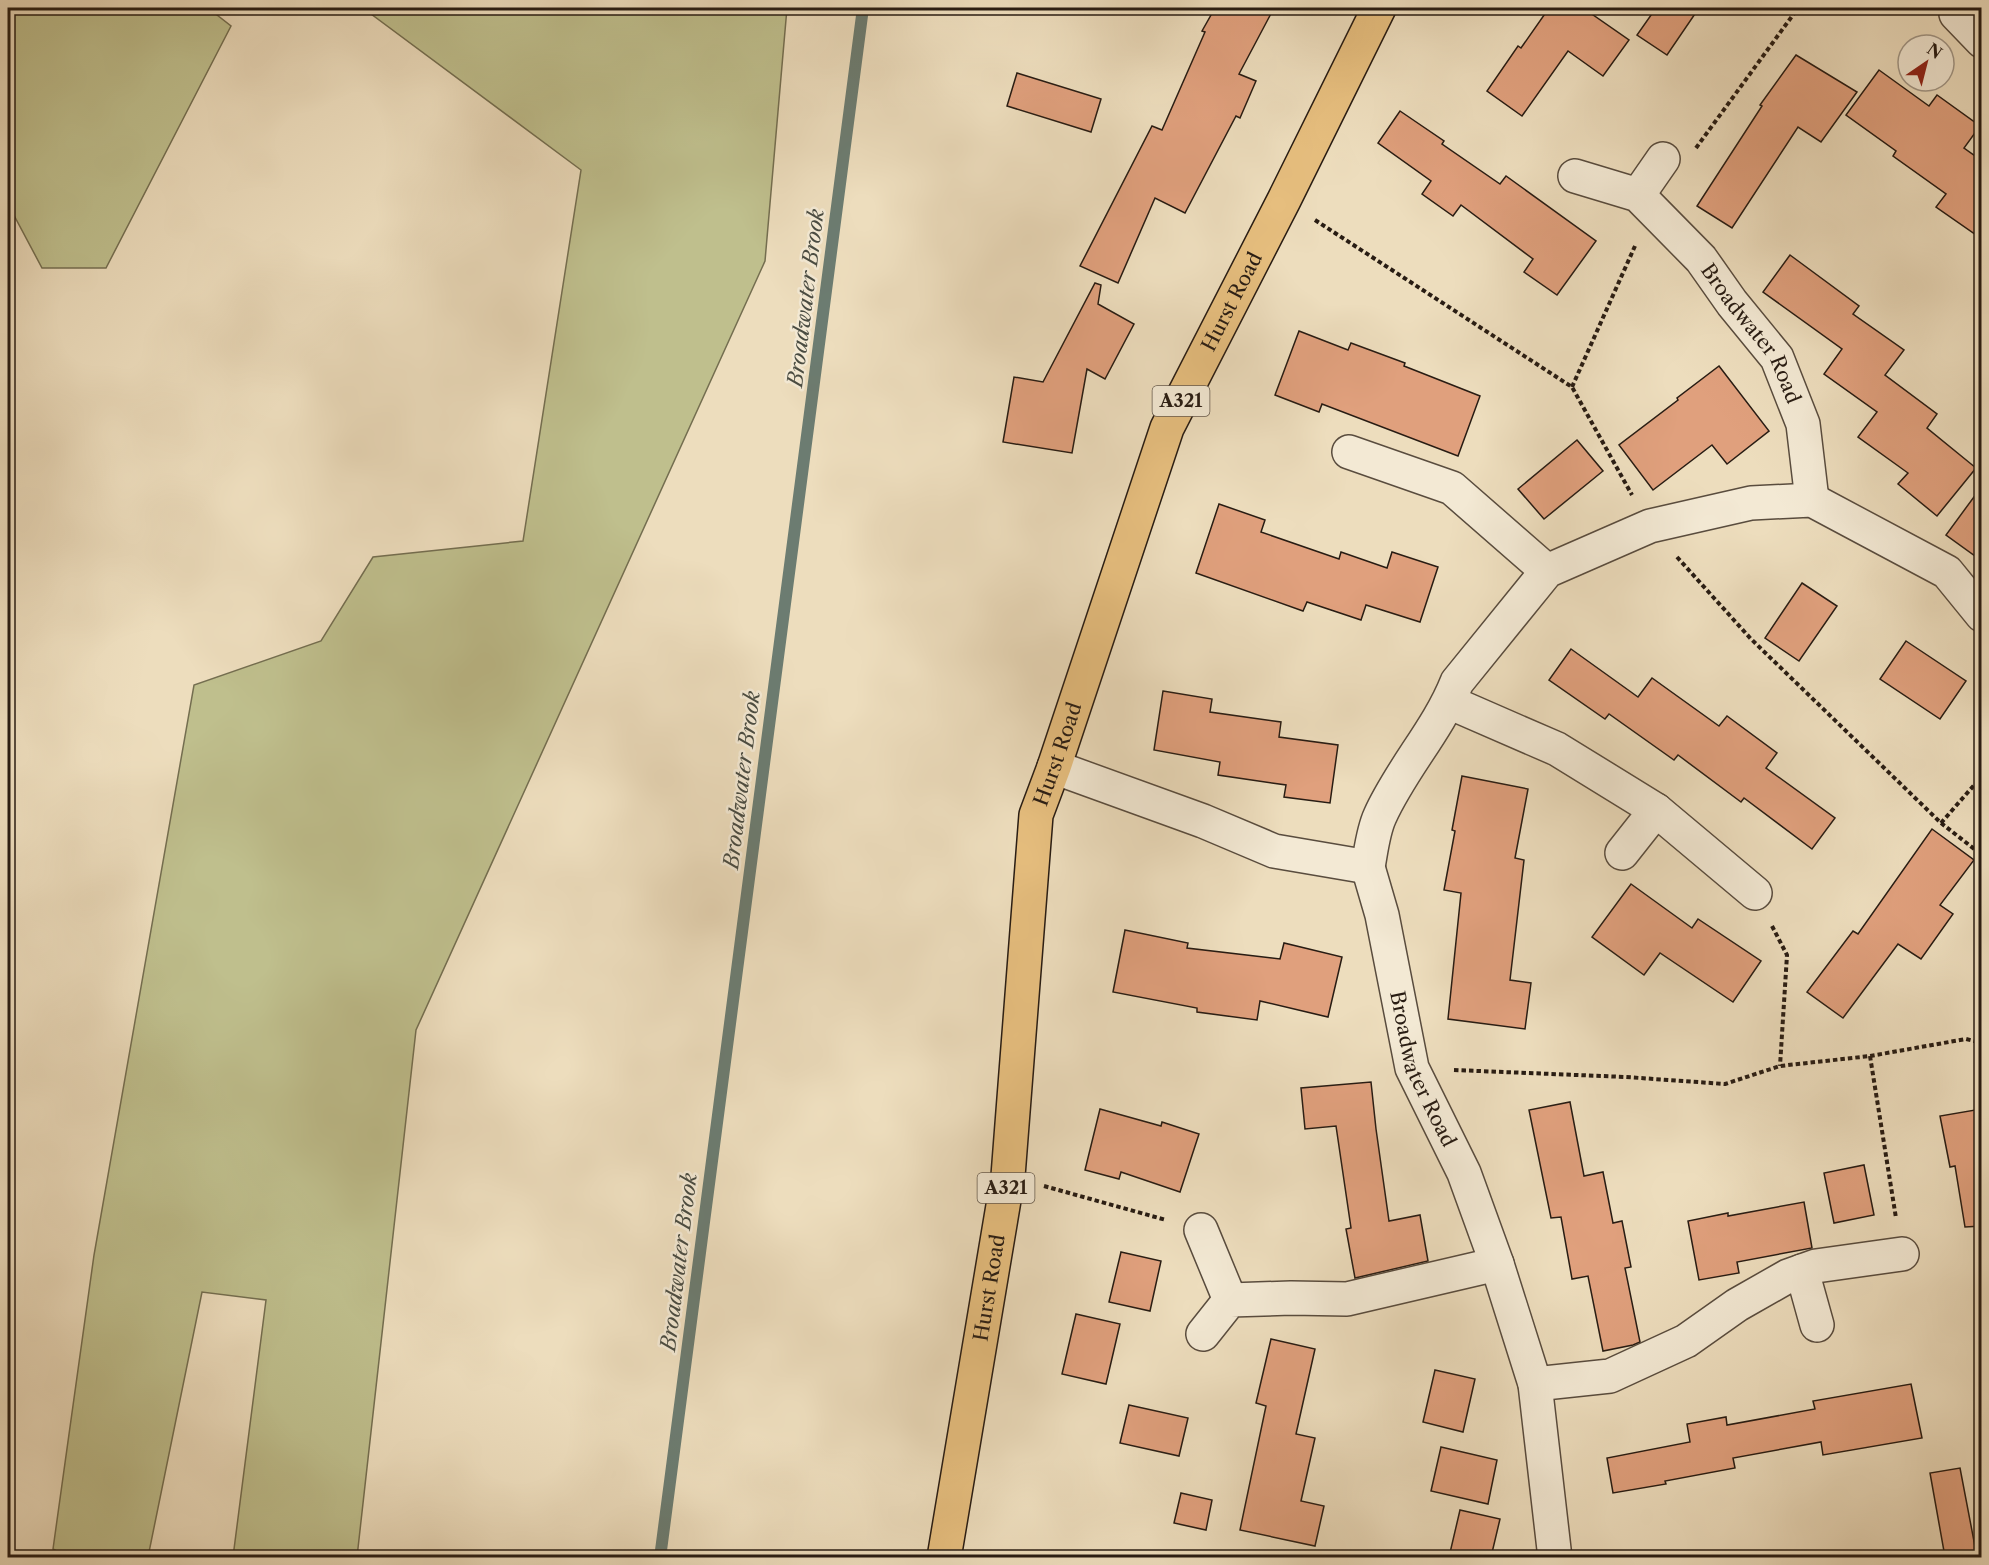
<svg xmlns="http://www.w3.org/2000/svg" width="1989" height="1565" viewBox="0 0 1989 1565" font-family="'Libre Caslon Text',serif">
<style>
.green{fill:#bfbf8d;stroke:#746e50;stroke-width:1.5}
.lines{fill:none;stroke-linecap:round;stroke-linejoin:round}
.stream{stroke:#6c7c71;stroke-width:12}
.building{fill:#e0a07d;stroke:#281c13;stroke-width:1.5}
.minor-casing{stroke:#594c3e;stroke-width:36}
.major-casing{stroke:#281c13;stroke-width:36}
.path{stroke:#281c13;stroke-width:4;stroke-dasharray:4.5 3;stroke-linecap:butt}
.minor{stroke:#f3e9d4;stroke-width:33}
.major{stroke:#e6be7e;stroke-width:33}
.labels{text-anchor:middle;stroke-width:5;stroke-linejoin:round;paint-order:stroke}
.shield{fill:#f3e9d4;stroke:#655a4d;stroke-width:1.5}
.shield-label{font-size:18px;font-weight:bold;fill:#281c13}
.street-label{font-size:20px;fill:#281c13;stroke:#f3e9d4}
.water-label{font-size:21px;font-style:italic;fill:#4a4c42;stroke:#f3e9d4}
</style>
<rect width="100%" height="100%" fill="#edddbd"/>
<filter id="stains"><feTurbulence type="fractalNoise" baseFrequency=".00333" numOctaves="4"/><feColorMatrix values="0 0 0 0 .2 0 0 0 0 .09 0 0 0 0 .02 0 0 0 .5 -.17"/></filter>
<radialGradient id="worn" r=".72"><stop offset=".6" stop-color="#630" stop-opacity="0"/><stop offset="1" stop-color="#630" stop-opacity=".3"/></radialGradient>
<!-- green -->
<g class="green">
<path d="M 8,8 L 208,8 L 231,26 L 106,268 L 42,268 L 8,204 Z"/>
<path d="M 363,8 L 787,8 L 765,261 L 416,1030 L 357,1557 L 233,1557 L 266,1300 L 202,1292 L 148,1557 L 68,1557 L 53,1549 L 94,1255 L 194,685 L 321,641 L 373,557 L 523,541 L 581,170 Z"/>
</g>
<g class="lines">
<!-- stream -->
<path class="stream" d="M 660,1558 L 863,8"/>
</g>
<!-- building -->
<g class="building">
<path d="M 1215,8 L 1274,8 L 1239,74 L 1256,81 L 1240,118 L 1236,116 L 1185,213 L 1155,198 L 1118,283 L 1080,266 L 1152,126 L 1162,130 L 1205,32 L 1202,31 Z"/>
<path d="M 1549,8 L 1583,8 L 1629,40 L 1603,76 L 1568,51 L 1522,116 L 1487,91 L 1518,46 L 1521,48 Z"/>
<path d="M 1656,8 L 1699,8 L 1667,55 L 1637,35 Z"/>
<path d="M 1796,55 L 1857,92 L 1821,142 L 1798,127 L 1732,228 L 1697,206 L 1762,106 L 1760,105 Z"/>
<path d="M 1879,70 L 1929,106 L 1937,95 L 1980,126 L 1964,148 L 1982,161 L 1982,239 L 1936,207 L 1946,194 L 1893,156 L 1896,151 L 1846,115 Z"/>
<path d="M 1017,73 L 1101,99 L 1091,132 L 1007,106 Z"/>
<path d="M 1400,111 L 1444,141 L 1442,144 L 1500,184 L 1506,176 L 1596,241 L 1557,295 L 1524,272 L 1533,259 L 1461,205 L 1453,216 L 1422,194 L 1431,181 L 1378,143 Z"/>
<path d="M 1790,255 L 1859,306 L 1853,314 L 1904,350 L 1885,375 L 1937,414 L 1927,428 L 1976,468 L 1937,516 L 1898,484 L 1908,473 L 1858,437 L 1877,412 L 1824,374 L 1842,349 L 1763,292 Z"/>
<path d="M 1095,283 L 1101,285 L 1098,304 L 1134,324 L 1105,379 L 1087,369 L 1072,453 L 1003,442 L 1014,377 L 1043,382 Z"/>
<path d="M 1299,331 L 1348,350 L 1351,343 L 1405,363 L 1404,366 L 1480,396 L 1458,456 L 1322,404 L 1319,412 L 1275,395 Z"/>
<path d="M 1719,366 L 1769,431 L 1727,464 L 1712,445 L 1653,490 L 1619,445 L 1678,400 L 1677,398 Z"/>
<path d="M 1577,440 L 1603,471 L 1544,519 L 1518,489 Z"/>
<path d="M 1982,486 L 1982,561 L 1946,535 Z"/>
<path d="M 1219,504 L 1265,520 L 1261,532 L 1339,559 L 1341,552 L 1387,568 L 1392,552 L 1438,567 L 1420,622 L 1366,605 L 1361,620 L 1307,602 L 1303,611 L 1196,573 Z"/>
<path d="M 1802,583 L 1837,606 L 1799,661 L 1765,638 Z"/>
<path d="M 1906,641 L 1966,681 L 1940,719 L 1880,679 Z"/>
<path d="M 1571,649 L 1638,697 L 1652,678 L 1719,726 L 1727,716 L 1777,753 L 1766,768 L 1835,818 L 1812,849 L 1744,798 L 1741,802 L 1678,755 L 1674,760 L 1609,714 L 1605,719 L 1549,680 Z"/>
<path d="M 1163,691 L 1212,699 L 1210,712 L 1281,722 L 1279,737 L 1338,745 L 1330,803 L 1284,797 L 1286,785 L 1218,775 L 1220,762 L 1154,750 Z"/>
<path d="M 1462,776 L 1528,789 L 1515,858 L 1524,860 L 1510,980 L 1531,983 L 1525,1029 L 1448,1019 L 1461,893 L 1444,890 L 1455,831 L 1452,830 Z"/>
<path d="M 1932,829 L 1974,860 L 1940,905 L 1953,914 L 1921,959 L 1898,944 L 1843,1018 L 1807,992 L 1853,931 L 1858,934 Z"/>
<path d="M 1631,884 L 1692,928 L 1698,919 L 1761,961 L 1733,1002 L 1660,953 L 1644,975 L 1592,937 Z"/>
<path d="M 1125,930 L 1188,943 L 1187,948 L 1280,959 L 1284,943 L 1342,957 L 1328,1017 L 1260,1001 L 1257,1020 L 1197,1012 L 1197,1008 L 1113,992 Z"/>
<path d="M 1371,1082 L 1376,1129 L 1389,1221 L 1420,1215 L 1428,1261 L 1355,1278 L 1346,1229 L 1351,1228 L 1336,1126 L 1305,1129 L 1301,1088 Z"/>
<path d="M 1570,1102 L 1584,1176 L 1603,1172 L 1613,1223 L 1622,1221 L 1631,1267 L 1625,1268 L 1640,1342 L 1633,1345 L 1603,1351 L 1588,1276 L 1572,1279 L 1561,1217 L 1551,1218 L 1529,1110 Z"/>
<path d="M 1100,1109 L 1161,1126 L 1162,1122 L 1199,1134 L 1180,1192 L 1121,1172 L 1119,1179 L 1085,1170 Z"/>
<path d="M 1975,1110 L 1982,1147 L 1982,1226 L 1965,1227 L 1955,1166 L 1950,1167 L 1940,1116 Z"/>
<path d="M 1864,1165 L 1874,1215 L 1834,1223 L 1824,1173 Z"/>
<path d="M 1804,1202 L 1812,1248 L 1737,1262 L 1739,1273 L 1699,1280 L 1688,1221 L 1728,1213 L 1728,1216 Z"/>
<path d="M 1121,1252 L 1161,1261 L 1150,1311 L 1109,1302 Z"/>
<path d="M 1076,1314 L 1120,1324 L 1106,1384 L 1062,1374 Z"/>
<path d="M 1271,1339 L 1315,1349 L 1296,1434 L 1315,1438 L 1301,1501 L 1324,1506 L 1315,1546 L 1240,1530 L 1266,1406 L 1256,1403 Z"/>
<path d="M 1435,1370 L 1475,1379 L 1463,1432 L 1423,1422 Z"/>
<path d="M 1911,1384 L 1922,1438 L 1823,1455 L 1821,1442 L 1733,1458 L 1735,1468 L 1665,1481 L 1666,1484 L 1613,1493 L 1607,1458 L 1690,1442 L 1687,1424 L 1726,1417 L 1727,1425 L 1815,1409 L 1813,1401 Z"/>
<path d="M 1129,1405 L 1188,1418 L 1179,1456 L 1120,1443 Z"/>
<path d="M 1441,1447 L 1497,1460 L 1488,1504 L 1431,1491 Z"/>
<path d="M 1960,1468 L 1977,1557 L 1945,1557 L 1930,1473 Z"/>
<path d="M 1181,1493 L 1212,1500 L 1206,1530 L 1174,1523 Z"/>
<path d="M 1460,1510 L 1500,1519 L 1491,1557 L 1449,1557 Z"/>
</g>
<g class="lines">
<defs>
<g id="minor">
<path d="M 1956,14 L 1982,41"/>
<path id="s1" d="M 1575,176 L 1638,195 L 1701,259 L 1732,303 L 1777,358 L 1803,424 L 1812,500"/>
<path d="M 1638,195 L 1663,159"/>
<path d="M 1349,452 L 1452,488 L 1547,571"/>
<path d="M 1449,702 L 1557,749 L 1656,810 L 1755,893"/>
<path d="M 1054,767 L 1203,821 L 1274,851 L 1368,867 C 1371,851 1373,831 1380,816 C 1401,769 1438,730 1457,682 L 1547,571 L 1650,526 L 1751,503 L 1812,500 L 1947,572 L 1982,615"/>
<path d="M 1622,853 L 1656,810"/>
<path id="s2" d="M 1368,867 L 1382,915 L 1412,1068 L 1464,1173 L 1497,1264 L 1535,1384 L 1555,1558"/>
<path d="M 1201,1230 L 1230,1300"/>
<path d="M 1802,1271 L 1817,1325"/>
<path d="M 1203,1334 L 1230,1300 L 1291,1298 L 1347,1299 L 1497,1264"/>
<path d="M 1535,1384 L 1610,1376 L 1686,1341 L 1737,1305 L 1788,1276 L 1816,1266 L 1902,1254"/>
</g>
<g id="major">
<path id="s3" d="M 944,1558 L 1008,1176 L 1036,815 L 1054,767 L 1167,428 L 1284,200 L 1379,8"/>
</g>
</defs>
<!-- minor casing -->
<use href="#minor" class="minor-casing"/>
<!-- major casing -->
<use href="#major" class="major-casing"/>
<!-- path -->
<g class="path">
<path d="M 1696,148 L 1798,8"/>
<path d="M 1315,220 L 1572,387 L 1632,495"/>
<path d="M 1572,387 L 1635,246"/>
<path d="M 1677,557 L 1751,639 L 1941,823 L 1982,855"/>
<path d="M 1941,823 L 1982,776"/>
<path d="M 1772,926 L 1787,955 L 1780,1066"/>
<path d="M 1870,1056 L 1896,1218"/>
<path d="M 1454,1070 L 1626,1077 L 1725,1084 L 1780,1066 L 1870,1056 L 1966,1039 L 1982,1043"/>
<path d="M 1044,1186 L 1166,1220"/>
</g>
<!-- minor -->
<use href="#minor" class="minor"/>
<!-- major -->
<use href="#major" class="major"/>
</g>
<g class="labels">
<!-- shield labels -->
<g class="shield">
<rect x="1152.5" y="386" width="57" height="30" rx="4.5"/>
<rect x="977.5" y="1173" width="57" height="30" rx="4.5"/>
</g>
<g class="shield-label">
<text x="1181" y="407">A321</text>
<text x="1006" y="1194">A321</text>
</g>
<!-- street labels -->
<g class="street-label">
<text dy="7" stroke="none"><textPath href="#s3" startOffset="1300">Hurst Road</textPath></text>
<text dy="7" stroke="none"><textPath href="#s1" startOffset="246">Broadwater Road</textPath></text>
<text dy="7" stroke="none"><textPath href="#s3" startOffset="814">Hurst Road</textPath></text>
<text dy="7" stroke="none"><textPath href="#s2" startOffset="210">Broadwater Road</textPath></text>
<text dy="7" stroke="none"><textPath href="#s3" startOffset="274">Hurst Road</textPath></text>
</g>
<!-- water labels -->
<g class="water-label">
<text transform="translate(806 298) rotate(-83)" y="7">Broadwater Brook</text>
<text transform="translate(742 780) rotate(-83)" y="7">Broadwater Brook</text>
<text transform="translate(679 1262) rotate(-83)" y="7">Broadwater Brook</text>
</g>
</g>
<!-- margin -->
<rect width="1989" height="1565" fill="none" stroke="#edddbd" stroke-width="30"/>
<rect x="9" y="9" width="1971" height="1547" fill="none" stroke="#281c13" stroke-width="3"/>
<rect x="15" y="15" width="1959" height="1535" fill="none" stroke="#281c13" stroke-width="1.5"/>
<!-- north arrow -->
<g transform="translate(1926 63) rotate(35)"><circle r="28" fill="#f3e9d4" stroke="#a29787" stroke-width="1.5"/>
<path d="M0-4.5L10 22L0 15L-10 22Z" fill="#8f2418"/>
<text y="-9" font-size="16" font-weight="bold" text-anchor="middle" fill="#281c13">N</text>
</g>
<rect width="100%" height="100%" filter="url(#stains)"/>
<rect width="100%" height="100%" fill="url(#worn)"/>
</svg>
